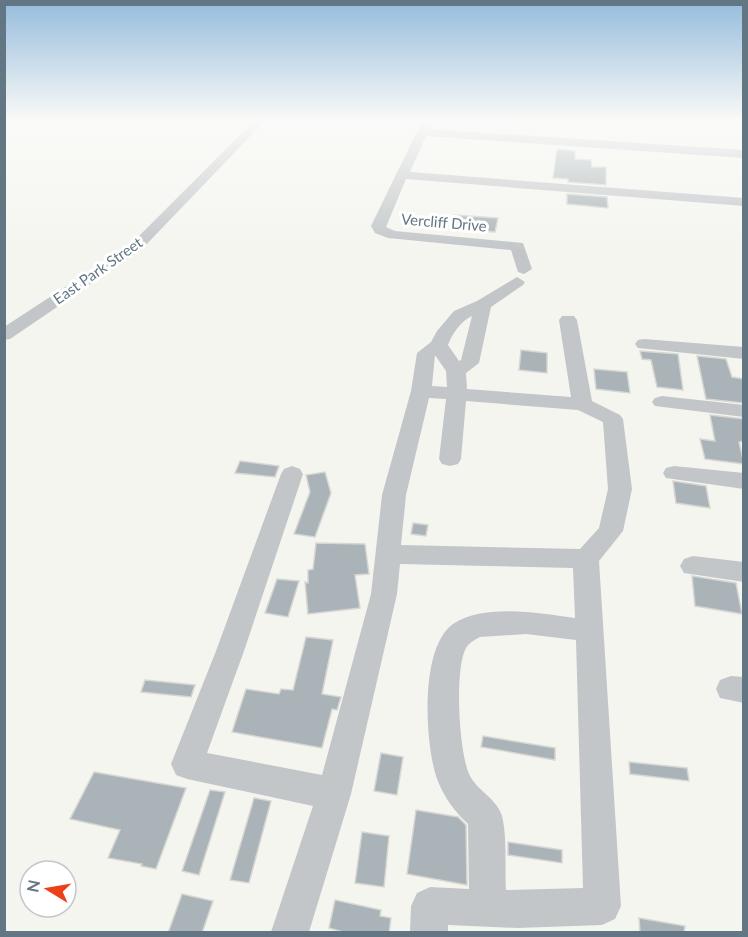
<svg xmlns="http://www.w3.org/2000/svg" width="748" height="937" viewBox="0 0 748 937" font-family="Lato,sans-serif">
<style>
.building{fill:#aab3b7;stroke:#d6d6d3;stroke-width:1.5}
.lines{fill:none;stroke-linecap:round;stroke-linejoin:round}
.minor{fill:#c2c6c9;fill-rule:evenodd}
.labels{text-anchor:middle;stroke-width:6;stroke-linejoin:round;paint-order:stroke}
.far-street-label{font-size:15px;fill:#627683;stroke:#fff}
</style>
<rect width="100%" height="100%" fill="#f5f5f0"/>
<!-- building -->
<g class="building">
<path d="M 557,149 L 575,151 L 575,159 L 591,160 L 592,167 L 606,167 L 606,185 L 568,182 L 568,179 L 553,178 Z"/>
<path d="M 567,194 L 607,197 L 608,208 L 567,204 Z"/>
<path d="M 454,215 L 498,218 L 495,232 L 450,229 Z"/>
<path d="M 521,350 L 547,353 L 547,373 L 519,370 Z"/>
<path d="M 640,351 L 678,354 L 683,390 L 657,387 L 651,360 L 642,359 Z"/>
<path d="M 697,356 L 726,359 L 732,377 L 744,379 L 744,403 L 706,399 Z"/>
<path d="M 594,369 L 627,372 L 630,393 L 596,389 Z"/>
<path d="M 710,415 L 744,419 L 744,441 L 739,442 L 744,464 L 705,459 L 700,439 L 715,441 Z"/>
<path d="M 240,461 L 279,466 L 275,477 L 235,473 Z"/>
<path d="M 325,472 L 331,493 L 315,537 L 294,534 L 310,492 L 306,475 Z"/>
<path d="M 673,481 L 706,486 L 710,508 L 676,503 Z"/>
<path d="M 413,523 L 428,525 L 426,536 L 411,534 Z"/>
<path d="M 316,543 L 365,544 L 369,574 L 355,575 L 360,608 L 308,614 L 305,582 L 308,583 L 308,570 L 313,569 Z"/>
<path d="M 692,576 L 736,583 L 742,614 L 695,606 Z"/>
<path d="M 277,579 L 299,581 L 288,617 L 265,613 Z"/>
<path d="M 306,637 L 333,640 L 322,694 L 341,697 L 337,710 L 332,709 L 322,748 L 232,732 L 246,689 L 279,694 L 281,689 L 293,690 Z"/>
<path d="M 145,680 L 195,685 L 191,697 L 141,692 Z"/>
<path d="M 483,736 L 555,748 L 555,760 L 481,747 Z"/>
<path d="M 381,753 L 403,757 L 397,795 L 374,791 Z"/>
<path d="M 629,762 L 687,768 L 689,781 L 630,774 Z"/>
<path d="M 94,772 L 186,788 L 156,869 L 141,866 L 142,864 L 108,858 L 120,830 L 70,819 Z"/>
<path d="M 210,790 L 225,792 L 199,875 L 182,871 Z"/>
<path d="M 254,798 L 271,801 L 249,883 L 230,880 Z"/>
<path d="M 416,810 L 458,817 L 466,825 L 467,885 L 407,874 Z"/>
<path d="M 362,832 L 389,836 L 384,887 L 355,883 Z"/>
<path d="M 508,842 L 562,850 L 562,863 L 508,855 Z"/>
<path d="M 182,894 L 213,901 L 202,933 L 168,933 Z"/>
<path d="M 335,900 L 381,910 L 380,916 L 391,918 L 389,933 L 347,933 L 329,928 Z"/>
<path d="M 639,918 L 685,926 L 684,933 L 640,933 Z"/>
</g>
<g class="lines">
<!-- minor -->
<g class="minor">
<path d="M 254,121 L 265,121 L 141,250 L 10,339 L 4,340 L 4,327 L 131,244 Z"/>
<path d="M 422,121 L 432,121 L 429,129 L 744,150 L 744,158 L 426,136 L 410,172 L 744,198 L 744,206 L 406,179 L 386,227 L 395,231 L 523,243 L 532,269 L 524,274 L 518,272 L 511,250 L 388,238 L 375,233 L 371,226 Z"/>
<path d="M 517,277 L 525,282 L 523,285 L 491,307 L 479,363 L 466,373 L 467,389 L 571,397 L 559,320 L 562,316 L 574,316 L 577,320 L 592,401 L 620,415 L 623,419 L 632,489 L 623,531 L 599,561 L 621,906 L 615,919 L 602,925 L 517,928 L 448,925 L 448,932 L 410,932 L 411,906 L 417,893 L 430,887 L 469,889 L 468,824 C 454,811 444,797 437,779 C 425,745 419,648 453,624 C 483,603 541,613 575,618 L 573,568 L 400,564 L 397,594 L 351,794 L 309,932 L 271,932 L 313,806 L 187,779 L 176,775 L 171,764 L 216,651 L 281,474 L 284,469 L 292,466 L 300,469 L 303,474 L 244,651 L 207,753 L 322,775 L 371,594 L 382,495 L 411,391 L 417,353 L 431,342 L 437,331 L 454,311 L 477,301 ZM 472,316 L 461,360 L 459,361 L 448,345 C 452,334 461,321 472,316 ZM 435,355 L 446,371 L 447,387 L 432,386 ZM 429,398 L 446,399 L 439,459 L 442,464 L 450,466 L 458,464 L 461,459 L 466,401 L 578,410 L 603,422 L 608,489 L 599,528 L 580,549 L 401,545 L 406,495 ZM 526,634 L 576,640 L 583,888 L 506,890 C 505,869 507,835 502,816 C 497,799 478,791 470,776 C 459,756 454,669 466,648 C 469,643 474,640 480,637 Z"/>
<path d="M 644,339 L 744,347 L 744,359 L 638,348 L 635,344 L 638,340 Z"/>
<path d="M 662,396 L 744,405 L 744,417 L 655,406 L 652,402 L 655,398 Z"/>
<path d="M 674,466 L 744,473 L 744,489 L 666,478 L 663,473 L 666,468 Z"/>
<path d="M 693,556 L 744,562 L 744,582 L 684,573 L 680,566 L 684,559 Z"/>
<path d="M 731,676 L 744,677 L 744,703 L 720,698 L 716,689 L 720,680 Z"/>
</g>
</g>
<!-- sky -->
<linearGradient id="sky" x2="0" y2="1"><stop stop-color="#95bcdc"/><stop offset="0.48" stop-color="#fafaf8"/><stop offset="1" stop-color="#fafaf8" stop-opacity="0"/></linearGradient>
<rect width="748" height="252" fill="url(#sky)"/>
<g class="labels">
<!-- far-street labels -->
<g class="far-street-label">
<text transform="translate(444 223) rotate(5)" y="5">Vercliff Drive</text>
<text transform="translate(98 271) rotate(-35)" y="5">East Park Street</text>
</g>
</g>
<!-- border -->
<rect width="748" height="937" fill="none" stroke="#627683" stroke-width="12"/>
<!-- north arrow -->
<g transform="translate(48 889) rotate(281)"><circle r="28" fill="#ffffff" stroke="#c0c8cd" stroke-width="1.5"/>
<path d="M0-4.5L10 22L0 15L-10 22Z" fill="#ed4019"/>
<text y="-9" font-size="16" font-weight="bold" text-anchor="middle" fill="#627683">N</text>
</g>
</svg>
